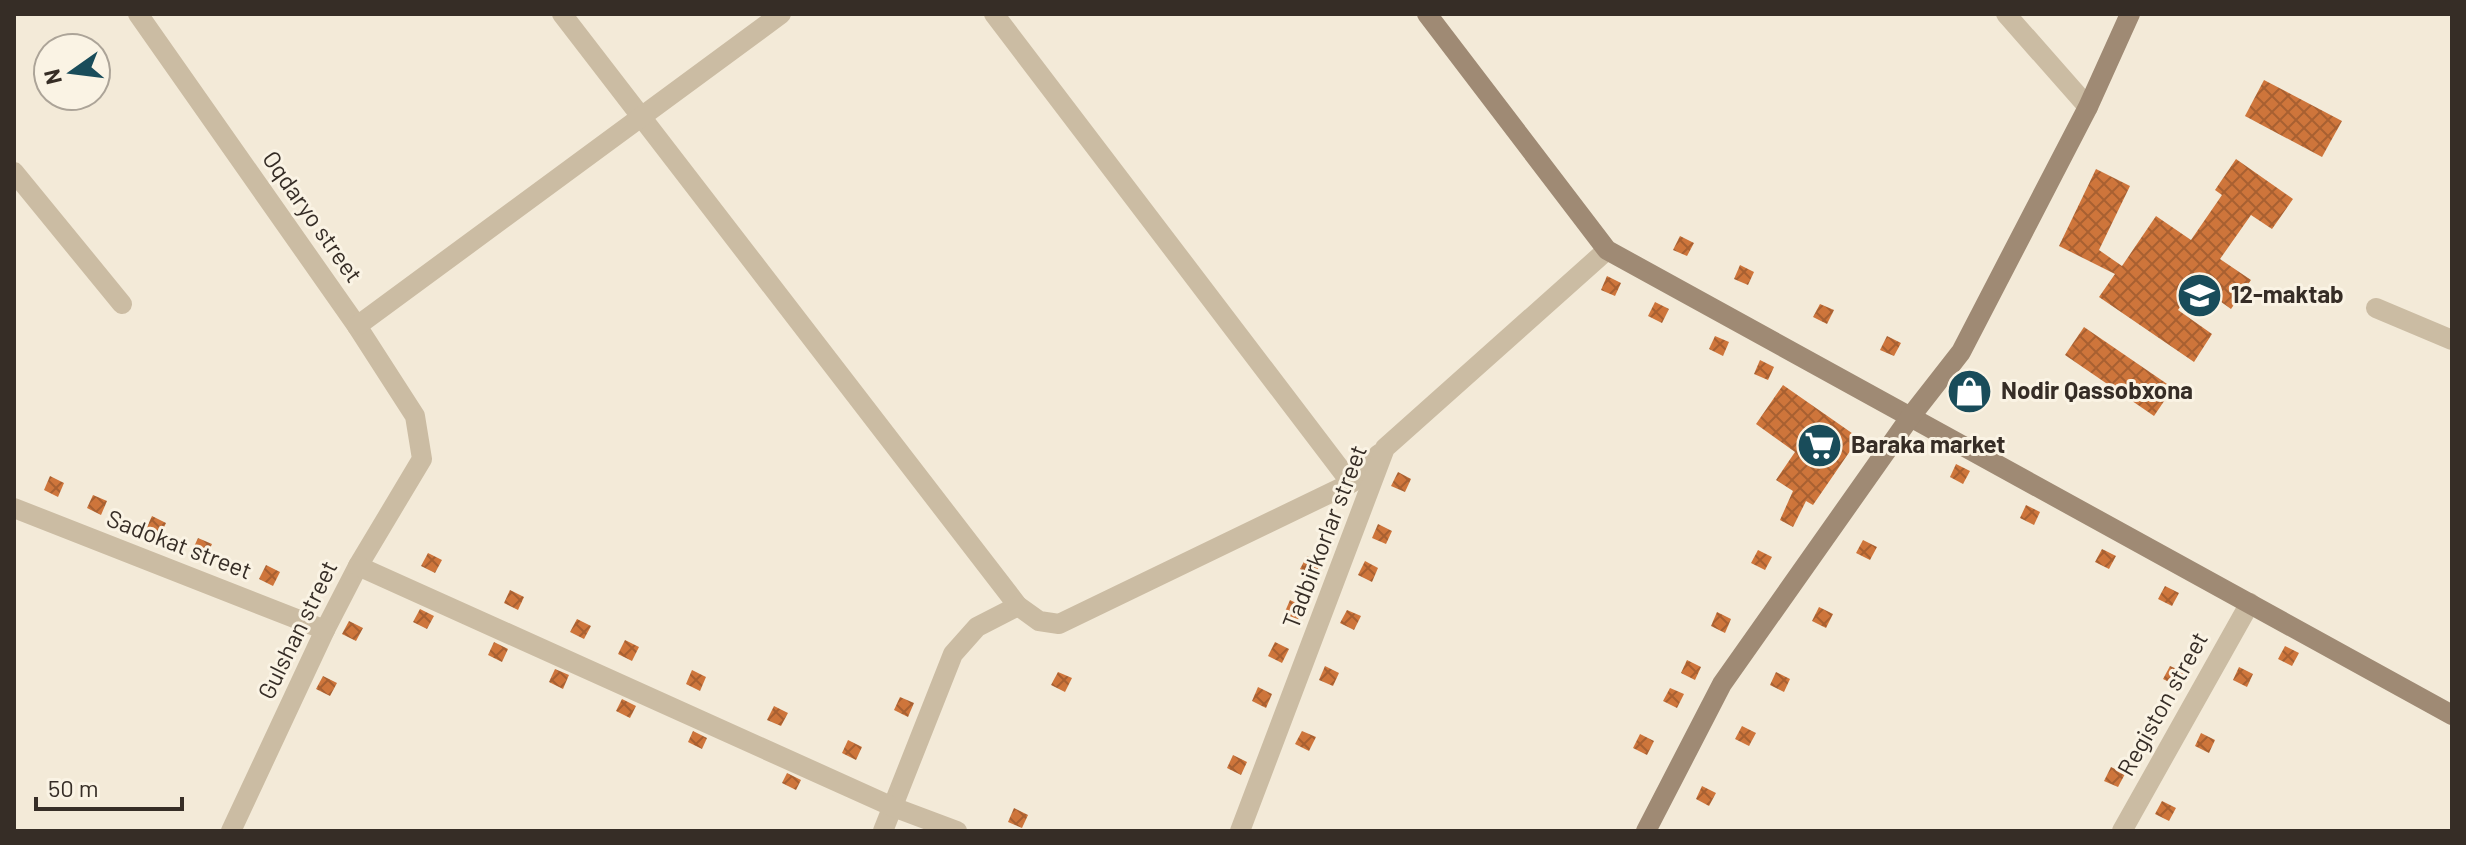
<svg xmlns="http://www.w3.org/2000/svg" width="2466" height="845" viewBox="0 0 2466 845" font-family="Barlow,sans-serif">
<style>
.building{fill:url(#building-cross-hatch)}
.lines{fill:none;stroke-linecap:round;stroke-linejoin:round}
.street{stroke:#cbbca3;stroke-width:20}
.secondary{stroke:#9f8a74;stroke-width:20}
.labels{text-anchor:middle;stroke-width:6;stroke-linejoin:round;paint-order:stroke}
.street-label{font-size:24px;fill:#362d26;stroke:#faf3e4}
.poi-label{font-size:24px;font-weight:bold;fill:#362d26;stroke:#faf3e4;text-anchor:start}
</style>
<defs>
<pattern id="building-cross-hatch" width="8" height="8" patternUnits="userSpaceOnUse" patternTransform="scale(2)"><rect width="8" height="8" fill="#ce753b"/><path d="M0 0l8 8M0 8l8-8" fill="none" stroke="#a86031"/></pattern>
</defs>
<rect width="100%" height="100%" fill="#f3ead8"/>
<!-- building -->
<g class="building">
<path d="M 2264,80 L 2342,121 L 2322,157 L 2245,116 Z"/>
<path d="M 2236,159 L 2293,199 L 2272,229 L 2251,215 L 2220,259 L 2251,280 L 2231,309 L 2196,284 L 2178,310 L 2212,334 L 2194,362 L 2099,297 L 2115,274 L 2059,246 L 2096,169 L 2130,186 L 2099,250 L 2122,266 L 2156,216 L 2191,240 L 2222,195 L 2215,190 Z"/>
<path d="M 1680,236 L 1694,243 L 1687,256 L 1673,250 Z"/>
<path d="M 1740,265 L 1754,272 L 1748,285 L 1734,279 Z"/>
<path d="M 1607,276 L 1621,283 L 1615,296 L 1601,290 Z"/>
<path d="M 1655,302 L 1669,309 L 1662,323 L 1648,316 Z"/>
<path d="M 1820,304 L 1834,310 L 1827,324 L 1813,317 Z"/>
<path d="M 2084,327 L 2173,388 L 2154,416 L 2065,355 Z"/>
<path d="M 1715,336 L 1729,342 L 1723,356 L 1709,349 Z"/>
<path d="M 1887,336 L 1901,343 L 1894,356 L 1880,350 Z"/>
<path d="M 1760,360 L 1774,367 L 1768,380 L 1754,374 Z"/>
<path d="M 1783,385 L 1859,438 L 1813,505 L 1806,501 L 1793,527 L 1780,520 L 1793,491 L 1776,480 L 1795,452 L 1756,424 Z"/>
<path d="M 1956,464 L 1970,471 L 1963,484 L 1950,477 Z"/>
<path d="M 1398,472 L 1411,479 L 1405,492 L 1391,486 Z"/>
<path d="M 50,476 L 64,483 L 58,497 L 44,490 Z"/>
<path d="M 93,495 L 107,501 L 101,515 L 87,508 Z"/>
<path d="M 2026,505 L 2040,512 L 2034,525 L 2020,518 Z"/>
<path d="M 152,516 L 166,523 L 160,536 L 146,529 Z"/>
<path d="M 1378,524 L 1392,531 L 1386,544 L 1372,538 Z"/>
<path d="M 198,538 L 212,544 L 206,558 L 192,551 Z"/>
<path d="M 1863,540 L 1877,547 L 1870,560 L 1856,553 Z"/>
<path d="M 2102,549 L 2116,556 L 2109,569 L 2095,562 Z"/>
<path d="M 1758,550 L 1772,557 L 1765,570 L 1751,563 Z"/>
<path d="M 428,553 L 442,560 L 435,573 L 421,566 Z"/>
<path d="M 1307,556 L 1321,563 L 1314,576 L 1300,569 Z"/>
<path d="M 1365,561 L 1378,568 L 1372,582 L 1358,575 Z"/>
<path d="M 266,565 L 280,572 L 273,586 L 259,579 Z"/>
<path d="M 2165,586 L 2179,593 L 2172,606 L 2158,599 Z"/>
<path d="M 510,590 L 524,597 L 518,610 L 504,603 Z"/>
<path d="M 1290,600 L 1304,607 L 1298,620 L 1284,614 Z"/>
<path d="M 1819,607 L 1833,614 L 1826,628 L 1812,621 Z"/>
<path d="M 420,609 L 434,616 L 427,629 L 413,622 Z"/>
<path d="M 1347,610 L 1361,616 L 1354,630 L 1340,623 Z"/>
<path d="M 1717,612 L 1731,619 L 1725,633 L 1711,626 Z"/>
<path d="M 577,619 L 591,626 L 584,639 L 570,632 Z"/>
<path d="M 349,621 L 363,628 L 356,641 L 342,634 Z"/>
<path d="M 625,640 L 639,647 L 632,661 L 618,654 Z"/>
<path d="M 494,642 L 508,649 L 502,662 L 488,655 Z"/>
<path d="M 1275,642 L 1289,649 L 1282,663 L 1268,656 Z"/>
<path d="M 2285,646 L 2299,653 L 2292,666 L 2278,659 Z"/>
<path d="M 1687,660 L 1701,667 L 1695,680 L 1681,673 Z"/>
<path d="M 1325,666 L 1339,673 L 1333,686 L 1319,680 Z"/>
<path d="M 2170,666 L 2184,672 L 2177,686 L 2163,679 Z"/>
<path d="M 2239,667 L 2253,674 L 2247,687 L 2233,680 Z"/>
<path d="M 555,669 L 569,675 L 563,689 L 549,682 Z"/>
<path d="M 692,670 L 706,677 L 700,691 L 686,684 Z"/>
<path d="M 1058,672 L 1072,678 L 1065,692 L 1051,685 Z"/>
<path d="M 1776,672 L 1790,679 L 1784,692 L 1770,685 Z"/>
<path d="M 323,676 L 337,683 L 330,696 L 316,689 Z"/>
<path d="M 1258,687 L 1272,694 L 1266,708 L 1252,701 Z"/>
<path d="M 1670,688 L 1684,694 L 1677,708 L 1663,701 Z"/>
<path d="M 900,697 L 914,703 L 908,717 L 894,710 Z"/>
<path d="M 622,699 L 636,706 L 630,718 L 616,711 Z"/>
<path d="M 774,706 L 788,713 L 781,726 L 767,720 Z"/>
<path d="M 1742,726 L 1756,733 L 1749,746 L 1735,739 Z"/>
<path d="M 693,731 L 707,738 L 702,749 L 688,742 Z"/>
<path d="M 1302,731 L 1316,737 L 1309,751 L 1295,744 Z"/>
<path d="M 2201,733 L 2215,740 L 2209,753 L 2195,746 Z"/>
<path d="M 1640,734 L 1654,741 L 1647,755 L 1633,748 Z"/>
<path d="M 848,740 L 862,747 L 856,760 L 842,753 Z"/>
<path d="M 1233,755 L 1247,762 L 1241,775 L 1227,768 Z"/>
<path d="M 2111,767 L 2125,774 L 2118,787 L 2104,781 Z"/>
<path d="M 787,773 L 801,780 L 796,790 L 782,783 Z"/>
<path d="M 1702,786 L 1716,793 L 1709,806 L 1696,799 Z"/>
<path d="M 2162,801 L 2176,808 L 2169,821 L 2155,814 Z"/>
<path d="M 1014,808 L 1028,815 L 1022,828 L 1008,822 Z"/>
</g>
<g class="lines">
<!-- street -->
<g class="street">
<path d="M 138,14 L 357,326 L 415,416 L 422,459 L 358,566 L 325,630 L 231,831"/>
<path d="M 562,14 L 1018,606 L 977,627 L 953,654 L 883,831"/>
<path d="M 994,14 L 1351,483 L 1379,454"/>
<path d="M 2006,14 L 2088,107"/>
<path d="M 14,172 L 122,304"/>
<path d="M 2376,308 L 2452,340"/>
<path d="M 357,326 L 781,14"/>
<path d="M 14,508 L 325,630"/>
<path d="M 358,566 L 893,807 L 957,831"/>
<path d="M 1018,606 L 1039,621 L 1059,624 L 1351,483"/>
<path d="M 1240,831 L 1385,448 L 1607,250"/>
<path d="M 2122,831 L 2250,603"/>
</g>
<!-- secondary -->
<g class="secondary">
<path d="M 1427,14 L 1607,250 L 2452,715"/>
<path d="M 1646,831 L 1722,684 L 1911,416 L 1961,352 L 2088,107 L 2130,14"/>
</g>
</g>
<!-- icons -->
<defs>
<symbol id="school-disc" viewBox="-11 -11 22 22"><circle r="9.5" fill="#194c5a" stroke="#faf3e4"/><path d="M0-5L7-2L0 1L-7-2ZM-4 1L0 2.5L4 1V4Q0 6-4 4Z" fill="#fff"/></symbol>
<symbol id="shop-disc" viewBox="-11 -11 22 22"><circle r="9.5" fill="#194c5a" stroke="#faf3e4"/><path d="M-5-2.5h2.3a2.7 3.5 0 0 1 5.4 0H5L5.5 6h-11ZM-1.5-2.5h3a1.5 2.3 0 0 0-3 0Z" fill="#fff"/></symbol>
<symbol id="supermarket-disc" viewBox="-11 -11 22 22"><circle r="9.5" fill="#194c5a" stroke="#faf3e4"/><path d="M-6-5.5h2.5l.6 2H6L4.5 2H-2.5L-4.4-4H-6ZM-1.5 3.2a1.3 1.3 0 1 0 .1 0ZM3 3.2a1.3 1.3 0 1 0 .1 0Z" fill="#fff"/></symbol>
</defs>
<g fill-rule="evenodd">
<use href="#school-disc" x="2174" y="270" width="51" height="51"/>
<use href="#shop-disc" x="1944" y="366" width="51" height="51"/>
<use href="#supermarket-disc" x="1794" y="420" width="51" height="51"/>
</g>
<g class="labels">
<!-- street labels -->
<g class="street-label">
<text transform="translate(312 217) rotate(55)" y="8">Oqdaryo street</text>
<text transform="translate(1325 537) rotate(-69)" y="8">Tadbirkorlar street</text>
<text transform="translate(179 545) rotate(21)" y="8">Sadokat street</text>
<text transform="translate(298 630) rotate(-64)" y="8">Gulshan street</text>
<text transform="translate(2163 704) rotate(-61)" y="8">Registon street</text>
</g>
<!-- poi labels -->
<g class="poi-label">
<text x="2231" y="303">12-maktab</text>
<text x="2001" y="399">Nodir Qassobxona</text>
<text x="1851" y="453">Baraka market</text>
</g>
</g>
<!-- border -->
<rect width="2466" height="845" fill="none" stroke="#362d26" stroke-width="32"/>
<!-- north arrow -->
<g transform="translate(72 72) rotate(256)"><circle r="38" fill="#faf3e4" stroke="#aca498" stroke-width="2"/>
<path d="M0-6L14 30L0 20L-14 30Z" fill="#194c5a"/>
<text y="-12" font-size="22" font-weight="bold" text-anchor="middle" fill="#362d26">N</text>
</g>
<!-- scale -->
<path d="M36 797v12h146v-12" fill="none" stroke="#362d26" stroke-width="4"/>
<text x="48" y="797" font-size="24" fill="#362d26" stroke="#faf3e4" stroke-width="6" paint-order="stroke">50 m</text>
</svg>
